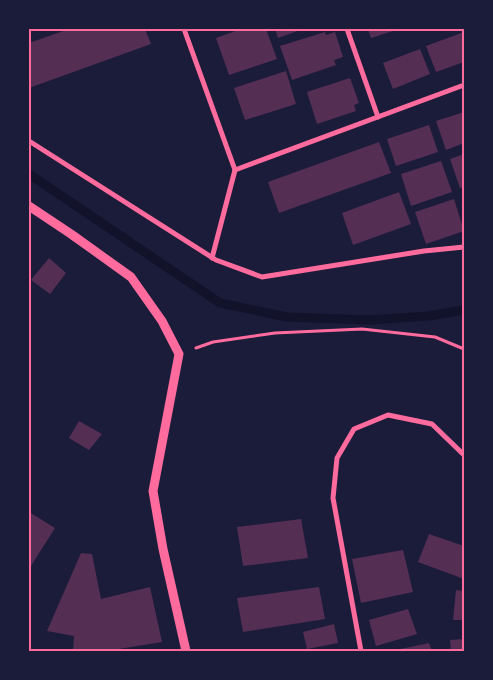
<svg xmlns="http://www.w3.org/2000/svg" width="493" height="680" viewBox="0 0 493 680" font-family="Karla,sans-serif">
<style>
.lines{fill:none;stroke-linecap:round;stroke-linejoin:round}
.stream{stroke:#12122b;stroke-width:9}
.building{fill:#542f53}
.path{stroke:#ff6b9d;stroke-width:3}
.minor{stroke:#ff6b9d;stroke-width:5}
.tertiary{stroke:#ff6b9d;stroke-width:9}
.neatline{fill:none;stroke:#ff6b9d;stroke-width:2}
</style>
<rect width="100%" height="100%" fill="#1b1b3a"/>
<g class="lines">
<!-- stream -->
<path class="stream" d="M 29,174 L 220,303 L 287,317 L 370,320 L 428,316 L 464,310"/>
</g>
<!-- building -->
<g class="building">
<path d="M 69,29 L 145,29 L 151,44 L 29,88 L 29,43 Z"/>
<path d="M 241,29 L 266,29 L 277,59 L 229,75 L 216,38 Z"/>
<path d="M 275,29 L 303,29 L 278,38 Z"/>
<path d="M 368,29 L 399,29 L 371,38 Z"/>
<path d="M 325,32 L 326,35 L 335,32 L 343,57 L 334,60 L 336,65 L 292,80 L 280,46 Z"/>
<path d="M 464,32 L 464,62 L 436,72 L 426,46 Z"/>
<path d="M 420,49 L 430,74 L 393,89 L 383,63 Z"/>
<path d="M 286,71 L 296,104 L 245,120 L 234,88 Z"/>
<path d="M 350,78 L 359,103 L 354,105 L 356,111 L 317,124 L 307,92 Z"/>
<path d="M 464,112 L 464,143 L 446,150 L 436,121 Z"/>
<path d="M 429,125 L 438,152 L 396,166 L 387,139 Z"/>
<path d="M 379,142 L 391,173 L 279,213 L 268,182 Z"/>
<path d="M 464,154 L 464,187 L 460,188 L 450,159 Z"/>
<path d="M 441,161 L 452,192 L 411,206 L 401,174 Z"/>
<path d="M 399,192 L 411,224 L 353,245 L 342,213 Z"/>
<path d="M 454,199 L 464,231 L 426,244 L 415,212 Z"/>
<path d="M 49,258 L 66,273 L 50,294 L 31,280 Z"/>
<path d="M 79,421 L 102,434 L 89,450 L 69,438 Z"/>
<path d="M 29,512 L 55,528 L 29,569 Z"/>
<path d="M 301,519 L 308,558 L 243,566 L 237,527 Z"/>
<path d="M 429,534 L 464,546 L 464,579 L 418,562 Z"/>
<path d="M 403,550 L 413,592 L 361,603 L 352,559 Z"/>
<path d="M 81,553 L 92,554 L 101,599 L 150,587 L 162,642 L 113,650 L 112,651 L 73,651 L 74,636 L 47,631 Z"/>
<path d="M 319,587 L 325,619 L 243,632 L 237,598 Z"/>
<path d="M 456,590 L 464,591 L 464,620 L 453,620 Z"/>
<path d="M 408,609 L 417,634 L 376,646 L 369,620 Z"/>
<path d="M 334,624 L 338,643 L 307,649 L 303,632 Z"/>
<path d="M 464,639 L 464,651 L 451,651 L 450,640 Z"/>
<path d="M 429,643 L 432,651 L 396,651 L 396,650 Z"/>
</g>
<g class="lines">
<!-- path -->
<path class="path" d="M 196,348 L 213,342 L 275,333 L 362,329 L 435,337 L 464,349"/>
<!-- minor -->
<g class="minor">
<path d="M 184,29 L 235,170 L 212,258"/>
<path d="M 347,29 L 378,117"/>
<path d="M 29,141 L 216,260 L 262,277 L 424,251 L 464,247"/>
<path d="M 235,170 L 464,85"/>
<path d="M 361,651 L 333,498 L 337,458 L 354,429 L 388,415 L 432,424 L 464,455"/>
</g>
<!-- tertiary -->
<path class="tertiary" d="M 29,206 L 71,234 L 131,277 L 162,321 L 179,354 L 153,491 L 163,549 L 186,651"/>
</g>
<!-- border -->
<rect width="493" height="680" fill="none" stroke="#1b1b3a" stroke-width="60"/>
<rect x="30" y="30" width="433" height="620" class="neatline"/>
</svg>
